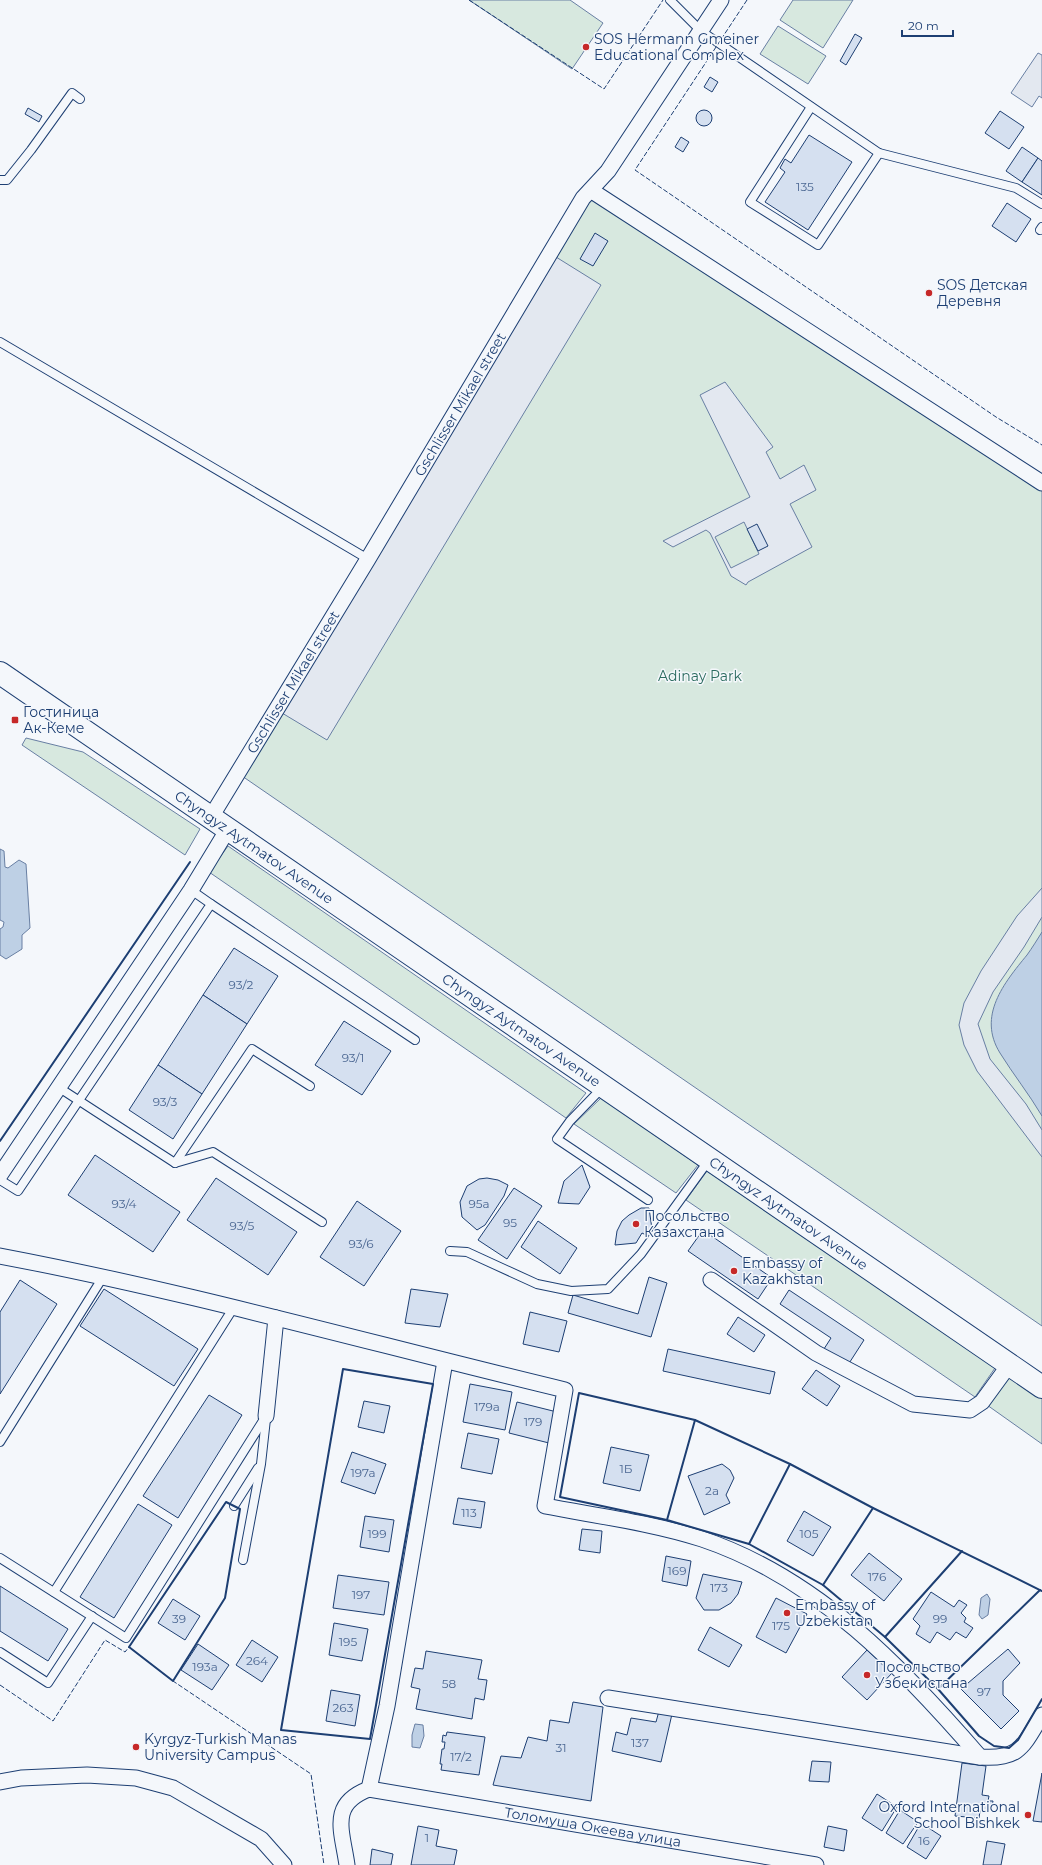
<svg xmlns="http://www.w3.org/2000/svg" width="1042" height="1865" viewBox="0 0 1042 1865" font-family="Montserrat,sans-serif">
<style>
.green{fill:#d7e8df;stroke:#687fa3}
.parking{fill:#e3e8f0;stroke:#687fa3;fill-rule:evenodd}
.water{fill:#bed0e5;stroke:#687fa3}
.building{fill:#d5e0f0;stroke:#1d3f73}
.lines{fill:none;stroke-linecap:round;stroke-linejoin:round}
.lane-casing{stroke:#1d3f73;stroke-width:10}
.street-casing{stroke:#1d3f73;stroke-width:17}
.primary-casing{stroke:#1d3f73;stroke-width:24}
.lane{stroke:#f4f7fb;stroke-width:8}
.street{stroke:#f4f7fb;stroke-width:15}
.primary{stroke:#f4f7fb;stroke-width:22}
.fence{stroke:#1d3f73;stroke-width:1;stroke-dasharray:5 2;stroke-linecap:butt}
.wall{stroke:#1d3f73;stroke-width:2}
.poi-dot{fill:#c62828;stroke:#f4f7fb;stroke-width:1.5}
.labels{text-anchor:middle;stroke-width:3;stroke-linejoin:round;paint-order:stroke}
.number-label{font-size:12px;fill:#4b6792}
.poi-label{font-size:14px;fill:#1d3f73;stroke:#f4f7fb;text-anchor:start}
.street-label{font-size:14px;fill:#1d3f73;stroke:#f4f7fb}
.park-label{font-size:14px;fill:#2c6c60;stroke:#f4f7fb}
</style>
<rect width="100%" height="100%" fill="#f4f7fb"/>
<!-- green -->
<g class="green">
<path d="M 469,0 L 570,0 L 603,23 L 572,69 Z"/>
<path d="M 793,0 L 853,0 L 823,48 L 780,20 Z"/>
<path d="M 778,26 L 826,56 L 808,84 L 760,54 Z"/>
<path d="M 593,200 L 1042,490 L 1042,1326 L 242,776 L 585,203 Z"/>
<path d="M 26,738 L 83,752 L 200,829 L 185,855 L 22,745 Z"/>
<path d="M 228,846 L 586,1093 L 566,1118 L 209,872 Z"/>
<path d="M 601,1098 L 698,1165 L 676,1193 L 574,1124 Z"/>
<path d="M 707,1171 L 995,1368 L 975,1397 L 686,1200 Z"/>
<path d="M 1011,1375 L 1042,1396 L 1042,1444 L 987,1405 Z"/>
</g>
<!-- parking -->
<g class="parking">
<path d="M 1038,53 L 1042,55 L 1042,98 L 1039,96 L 1032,107 L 1011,93 Z"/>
<path d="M 556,257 L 601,285 L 327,740 L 282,713 Z"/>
<path d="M 725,382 L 773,447 L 766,452 L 780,479 L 804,465 L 816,490 L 790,504 L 812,547 L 748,582 L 746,585 L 731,576 L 710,533 L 706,530 L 673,547 L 663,541 L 750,497 L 700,395 ZM 744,522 L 759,554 L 731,568 L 715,537 Z"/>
<path d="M 1042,888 L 1042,917 L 1024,947 L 993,992 L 978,1024 L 990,1059 L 1026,1104 L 1042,1130 L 1042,1157 L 977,1071 L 964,1045 L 959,1025 L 964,1003 L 981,971 L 1017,916 Z"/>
</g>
<!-- water -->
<g class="water">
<path d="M 0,849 L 4,851 L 5,867 L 8,868 L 19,860 L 26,864 L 30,928 L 22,935 L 22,949 L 6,959 L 0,955 L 0,929 L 3,927 L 4,922 L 0,920 Z"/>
<path d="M 1042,932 L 1042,1116 C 1029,1094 1013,1074 1000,1053 C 977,1016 1004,983 1027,955 C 1032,948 1037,940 1042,932 Z"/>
<path d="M 987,1594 L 990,1599 L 988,1615 L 982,1619 L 979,1615 L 981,1598 Z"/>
<path d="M 415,1724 L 423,1725 L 424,1736 L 420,1748 L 412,1747 L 412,1735 Z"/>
</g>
<!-- building -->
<g class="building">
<path d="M 855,34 L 862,38 L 846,65 L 840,61 Z"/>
<path d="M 710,77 L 718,82 L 712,92 L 704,87 Z"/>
<path d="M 28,108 L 42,116 L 39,122 L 25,114 Z"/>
<circle cx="704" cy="118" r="8"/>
<path d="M 1000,111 L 1024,127 L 1009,149 L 985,133 Z"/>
<path d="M 809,135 L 852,162 L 808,230 L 765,202 L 785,172 L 780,168 L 785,159 L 791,163 Z"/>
<path d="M 681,137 L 689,142 L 683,152 L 675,147 Z"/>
<path d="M 1022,147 L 1038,158 L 1022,182 L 1006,171 Z"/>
<path d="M 1038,158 L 1042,161 L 1042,195 L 1022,182 Z"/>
<path d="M 1007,203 L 1031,219 L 1016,242 L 992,226 Z"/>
<path d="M 595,233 L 608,241 L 593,266 L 580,259 Z"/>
<path d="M 757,524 L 768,546 L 758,551 L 747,529 Z"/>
<path d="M 234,948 L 278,976 L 247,1024 L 203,995 Z"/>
<path d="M 203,995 L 247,1024 L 202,1094 L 158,1065 Z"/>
<path d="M 344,1021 L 391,1051 L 362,1095 L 315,1065 Z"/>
<path d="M 158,1065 L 202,1094 L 173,1139 L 129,1110 Z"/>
<path d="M 95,1155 L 180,1212 L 153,1252 L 68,1195 Z"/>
<path d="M 582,1165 L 590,1187 L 579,1204 L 558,1203 L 564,1181 Z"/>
<path d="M 216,1178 L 297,1232 L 268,1275 L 187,1220 Z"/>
<path d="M 487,1178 L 498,1180 L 508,1185 L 504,1196 L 485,1225 L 477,1230 L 462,1217 L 460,1202 L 467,1186 L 479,1179 Z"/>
<path d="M 514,1188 L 542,1206 L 507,1259 L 478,1240 Z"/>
<path d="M 357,1201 L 401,1231 L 364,1286 L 320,1257 Z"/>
<path d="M 641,1208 L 649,1208 L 652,1229 L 646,1235 L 642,1233 L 636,1243 L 615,1245 L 617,1231 L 622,1221 L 629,1215 Z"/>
<path d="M 538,1221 L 577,1248 L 560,1274 L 521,1247 Z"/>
<path d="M 703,1230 L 772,1278 L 758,1299 L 688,1251 Z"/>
<path d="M 649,1277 L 667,1283 L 651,1337 L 568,1313 L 573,1295 L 638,1314 Z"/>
<path d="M 20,1280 L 57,1304 L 0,1394 L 0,1312 Z"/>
<path d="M 104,1289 L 198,1349 L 174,1386 L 80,1326 Z"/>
<path d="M 411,1289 L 448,1294 L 440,1327 L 405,1323 Z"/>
<path d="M 789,1290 L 864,1340 L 846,1368 L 822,1352 L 831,1338 L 780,1304 Z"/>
<path d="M 530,1312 L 567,1321 L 559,1352 L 523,1344 Z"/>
<path d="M 738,1317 L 765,1335 L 754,1352 L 727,1334 Z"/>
<path d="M 668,1349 L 775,1372 L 770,1394 L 663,1371 Z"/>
<path d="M 816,1370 L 840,1386 L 827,1406 L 802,1389 Z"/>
<path d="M 470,1384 L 512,1392 L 505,1430 L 463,1422 Z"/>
<path d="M 209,1395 L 242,1415 L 178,1518 L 143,1496 Z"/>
<path d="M 364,1401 L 390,1406 L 384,1433 L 358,1427 Z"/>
<path d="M 517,1402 L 557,1412 L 549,1443 L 509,1433 Z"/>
<path d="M 468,1433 L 499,1439 L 492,1474 L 461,1468 Z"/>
<path d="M 611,1447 L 649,1455 L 640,1491 L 603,1483 Z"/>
<path d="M 352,1452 L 386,1464 L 375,1494 L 341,1482 Z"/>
<path d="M 722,1464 L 730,1470 L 734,1478 L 726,1495 L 730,1503 L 704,1515 L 688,1476 Z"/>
<path d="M 458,1498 L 485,1502 L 481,1528 L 453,1524 Z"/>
<path d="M 138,1504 L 172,1525 L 114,1618 L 80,1597 Z"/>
<path d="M 804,1511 L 831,1527 L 813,1556 L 787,1541 Z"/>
<path d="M 365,1516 L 394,1520 L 389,1552 L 360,1547 Z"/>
<path d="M 582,1529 L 602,1531 L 600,1553 L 579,1550 Z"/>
<path d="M 869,1553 L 902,1579 L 884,1601 L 851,1575 Z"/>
<path d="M 666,1556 L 691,1561 L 687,1586 L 662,1581 Z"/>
<path d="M 703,1574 L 742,1582 L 738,1594 L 731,1603 L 719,1610 L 704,1610 L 696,1598 Z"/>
<path d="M 338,1575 L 389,1582 L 384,1615 L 333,1608 Z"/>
<path d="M 0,1586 L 68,1629 L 48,1661 L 0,1631 Z"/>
<path d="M 931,1592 L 954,1607 L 959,1600 L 967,1605 L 961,1613 L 966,1618 L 964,1622 L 973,1628 L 966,1638 L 956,1632 L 950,1640 L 937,1632 L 930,1643 L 916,1634 L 920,1626 L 913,1619 Z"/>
<path d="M 776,1598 L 807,1614 L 786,1653 L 756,1637 Z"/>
<path d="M 173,1599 L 200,1616 L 185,1640 L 158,1623 Z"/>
<path d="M 334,1623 L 368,1629 L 362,1661 L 329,1655 Z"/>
<path d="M 710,1627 L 742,1645 L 729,1667 L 698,1650 Z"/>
<path d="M 252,1640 L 278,1657 L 262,1682 L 236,1665 Z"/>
<path d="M 198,1644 L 229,1665 L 212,1690 L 181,1670 Z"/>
<path d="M 1008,1649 L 1020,1663 L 1003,1681 L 1003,1695 L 1019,1711 L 1001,1729 L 961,1689 Z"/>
<path d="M 867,1650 L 892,1673 L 867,1700 L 842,1677 Z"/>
<path d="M 426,1651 L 482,1660 L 478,1679 L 487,1680 L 484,1700 L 475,1698 L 472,1719 L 416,1709 L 420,1689 L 411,1687 L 415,1668 L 423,1669 Z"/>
<path d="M 331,1690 L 360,1695 L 355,1726 L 326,1721 Z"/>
<path d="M 573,1702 L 603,1707 L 591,1801 L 493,1785 L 501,1756 L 521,1758 L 528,1737 L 547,1741 L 550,1720 L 569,1723 Z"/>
<path d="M 659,1711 L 672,1714 L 661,1762 L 612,1751 L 616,1732 L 627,1735 L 631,1718 L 656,1722 Z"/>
<path d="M 447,1732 L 485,1737 L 479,1775 L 441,1770 L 442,1764 L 440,1764 L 442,1749 L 444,1749 L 445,1742 L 442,1742 L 443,1735 L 446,1736 Z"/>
<path d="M 812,1761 L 831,1762 L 829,1782 L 809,1781 Z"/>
<path d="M 962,1763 L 986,1766 L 982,1795 L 989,1796 L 988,1801 L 993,1801 L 992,1808 L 987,1808 L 987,1812 L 980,1811 L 979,1818 L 955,1816 Z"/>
<path d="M 1042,1773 L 1042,1822 L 1033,1821 Z"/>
<path d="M 877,1794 L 897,1807 L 882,1831 L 862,1818 Z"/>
<path d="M 900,1810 L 918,1822 L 903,1844 L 886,1833 Z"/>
<path d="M 921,1823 L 941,1836 L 926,1859 L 907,1847 Z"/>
<path d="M 418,1826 L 439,1830 L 436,1846 L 457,1850 L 454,1865 L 411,1865 Z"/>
<path d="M 828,1826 L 847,1830 L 844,1851 L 824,1847 Z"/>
<path d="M 987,1841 L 1005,1844 L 1001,1865 L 983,1865 Z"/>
<path d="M 372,1849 L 393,1854 L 391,1865 L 370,1865 Z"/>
</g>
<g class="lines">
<defs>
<g id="lane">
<path d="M 670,0 L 701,31 L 879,153 L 1016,188 L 1042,204"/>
<path d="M 811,107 L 750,202 L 818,245 L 879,153"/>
<path d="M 0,180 L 7,180 L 31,150 L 72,93 L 80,99"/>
<path d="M 1040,230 L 1042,227"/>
<path d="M 0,342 L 368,559"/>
<path d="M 211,904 L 415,1040"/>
<path d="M 58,1087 L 175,1163 L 213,1152 L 322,1222"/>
<path d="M 603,1087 L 570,1121 L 557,1139 L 648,1200"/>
<path d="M 175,1163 L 252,1049 L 310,1086"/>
<path d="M 0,1180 L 18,1191 L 211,904 L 191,890"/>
<path d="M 450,1251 L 467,1252 L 537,1284 L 571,1291 L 608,1289 L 641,1254 L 709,1160"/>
<path d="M 0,1442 L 103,1277"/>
<path d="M 234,1506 L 258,1468"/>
<path d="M 0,1558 L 126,1638 L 266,1416"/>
<path d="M 243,1560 L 261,1464 L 266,1419"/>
<path d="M 54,1592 L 234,1307"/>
<path d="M 0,1652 L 48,1683 L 92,1616"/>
</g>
<g id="street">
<path d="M 592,191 L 1042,483"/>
<path id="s1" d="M 211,817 L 368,559 L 583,198 L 608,171 L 721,0"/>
<path d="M 0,1175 L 191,890 L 228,829"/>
<path d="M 0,1256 C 190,1292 377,1345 565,1390 L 545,1506 C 598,1516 652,1523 702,1539 C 818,1578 903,1668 980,1757"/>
<path d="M 711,1280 L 816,1353 L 913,1404 L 970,1410 L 982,1402 L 1009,1365"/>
<path d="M 266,1416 L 276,1318"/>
<path d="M 608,1698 L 980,1757 C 1020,1760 1023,1746 1042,1715"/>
<path d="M 0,1782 L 21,1778 L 87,1775 L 136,1778 L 173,1788 L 261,1839 L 284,1865"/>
<path id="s2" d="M 369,1789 L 816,1865"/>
<path d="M 369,1789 L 387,1706 L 445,1361"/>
<path d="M 347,1865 C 342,1830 329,1804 369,1789"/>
</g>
<g id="primary">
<path id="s3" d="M 0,673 L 1042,1387"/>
</g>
</defs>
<!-- lane casing -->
<use href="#lane" class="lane-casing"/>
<!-- street casing -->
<use href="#street" class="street-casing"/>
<!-- primary casing -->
<use href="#primary" class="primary-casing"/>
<!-- lane -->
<use href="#lane" class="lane"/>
<!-- street -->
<use href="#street" class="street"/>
<!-- primary -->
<use href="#primary" class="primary"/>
<!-- fence -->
<g class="fence">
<path d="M 469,0 L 604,89 L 663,0"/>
<path d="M 747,0 L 635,170 L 996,417 L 1042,445"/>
<path d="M 0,1685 L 53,1721 L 105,1640 L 125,1652 L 129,1647 L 173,1681 L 311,1774 L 324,1865"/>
</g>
<!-- wall -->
<g class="wall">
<path d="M 0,1141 L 190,862"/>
<path d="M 343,1369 L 433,1384 L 370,1739 L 281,1730 Z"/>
<path d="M 790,1464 L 695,1420 L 667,1520 L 749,1544 L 823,1585 L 885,1637 L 938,1689 L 979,1736 L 994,1746 L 1009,1748 L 1018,1740 L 1042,1699"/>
<path d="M 226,1502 L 240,1509 L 225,1598 L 173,1681 L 129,1647 Z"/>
<path d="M 667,1520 L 560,1497 L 579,1393 L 695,1420"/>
<path d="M 749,1544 L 790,1464 L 873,1508 L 1042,1591"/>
<path d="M 823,1585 L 873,1508"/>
<path d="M 885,1637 L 962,1551"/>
<path d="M 938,1689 L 1040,1590"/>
</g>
</g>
<!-- markers -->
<g class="poi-dot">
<circle cx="586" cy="47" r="4"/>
<circle cx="929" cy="293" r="4"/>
<rect x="11" y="716" width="8" height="8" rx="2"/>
<circle cx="636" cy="1224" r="4"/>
<circle cx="734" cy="1271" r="4"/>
<circle cx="787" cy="1613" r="4"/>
<circle cx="867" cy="1675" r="4"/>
<circle cx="136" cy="1747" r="4"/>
<circle cx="1028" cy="1815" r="4"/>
</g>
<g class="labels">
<!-- number labels -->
<g class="number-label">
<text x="805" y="191">135</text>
<text x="241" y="989">93/2</text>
<text x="353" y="1062">93/1</text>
<text x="165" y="1106">93/3</text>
<text x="124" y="1208">93/4</text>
<text x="479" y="1208">95а</text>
<text x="510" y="1227">95</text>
<text x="242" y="1230">93/5</text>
<text x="361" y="1248">93/6</text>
<text x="487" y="1411">179а</text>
<text x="533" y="1426">179</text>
<text x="626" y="1473">1Б</text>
<text x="363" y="1477">197а</text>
<text x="712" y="1495">2а</text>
<text x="469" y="1517">113</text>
<text x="377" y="1538">199</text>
<text x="809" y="1538">105</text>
<text x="677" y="1575">169</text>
<text x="877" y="1581">176</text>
<text x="719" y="1592">173</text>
<text x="361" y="1599">197</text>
<text x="179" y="1623">39</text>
<text x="940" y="1623">99</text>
<text x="781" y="1630">175</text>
<text x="348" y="1646">195</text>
<text x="257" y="1665">264</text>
<text x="205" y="1671">193а</text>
<text x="449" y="1688">58</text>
<text x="984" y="1696">97</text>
<text x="343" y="1712">263</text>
<text x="640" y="1747">137</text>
<text x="561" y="1752">31</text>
<text x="461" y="1761">17/2</text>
<text x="427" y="1842">1</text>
<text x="924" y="1845">16</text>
</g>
<!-- poi labels -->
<g class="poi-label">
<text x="594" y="44">SOS Hermann Gmeiner<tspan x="594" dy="16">Educational Complex</tspan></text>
<text x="937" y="290">SOS Детская<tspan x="937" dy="16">Деревня</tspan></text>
<text x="23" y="717">Гостиница<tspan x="23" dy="16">Ак-Кеме</tspan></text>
<text x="644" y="1221">Посольство<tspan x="644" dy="16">Казахстана</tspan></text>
<text x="742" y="1268">Embassy of<tspan x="742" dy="16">Kazakhstan</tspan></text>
<text x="795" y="1610">Embassy of<tspan x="795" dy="16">Uzbekistan</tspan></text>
<text x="875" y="1672">Посольство<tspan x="875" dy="16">Узбекистана</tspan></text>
<text x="144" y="1744">Kyrgyz-Turkish Manas<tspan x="144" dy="16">University Campus</tspan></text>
<text x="1020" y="1812" text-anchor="end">Oxford International<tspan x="1020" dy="16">School Bishkek</tspan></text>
</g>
<!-- street labels -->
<g class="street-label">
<text dy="5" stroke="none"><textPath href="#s1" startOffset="482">Gschlisser Mikael street</textPath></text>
<text dy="5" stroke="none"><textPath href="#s1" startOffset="158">Gschlisser Mikael street</textPath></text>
<text dy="5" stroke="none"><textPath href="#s3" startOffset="308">Chyngyz Aytmatov Avenue</textPath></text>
<text dy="5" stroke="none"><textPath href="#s3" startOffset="632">Chyngyz Aytmatov Avenue</textPath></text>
<text dy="5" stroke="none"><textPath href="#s3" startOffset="956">Chyngyz Aytmatov Avenue</textPath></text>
<text dy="5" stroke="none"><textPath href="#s2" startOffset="227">Толомуша Океева улица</textPath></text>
</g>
<!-- park labels -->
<g class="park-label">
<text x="700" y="681">Adinay Park</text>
</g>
</g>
<!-- scale -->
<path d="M902 30v6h51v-6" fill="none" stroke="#1d3f73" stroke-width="2"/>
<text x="908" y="30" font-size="12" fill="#1d3f73" stroke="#f4f7fb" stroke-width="3" paint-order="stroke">20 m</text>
</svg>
